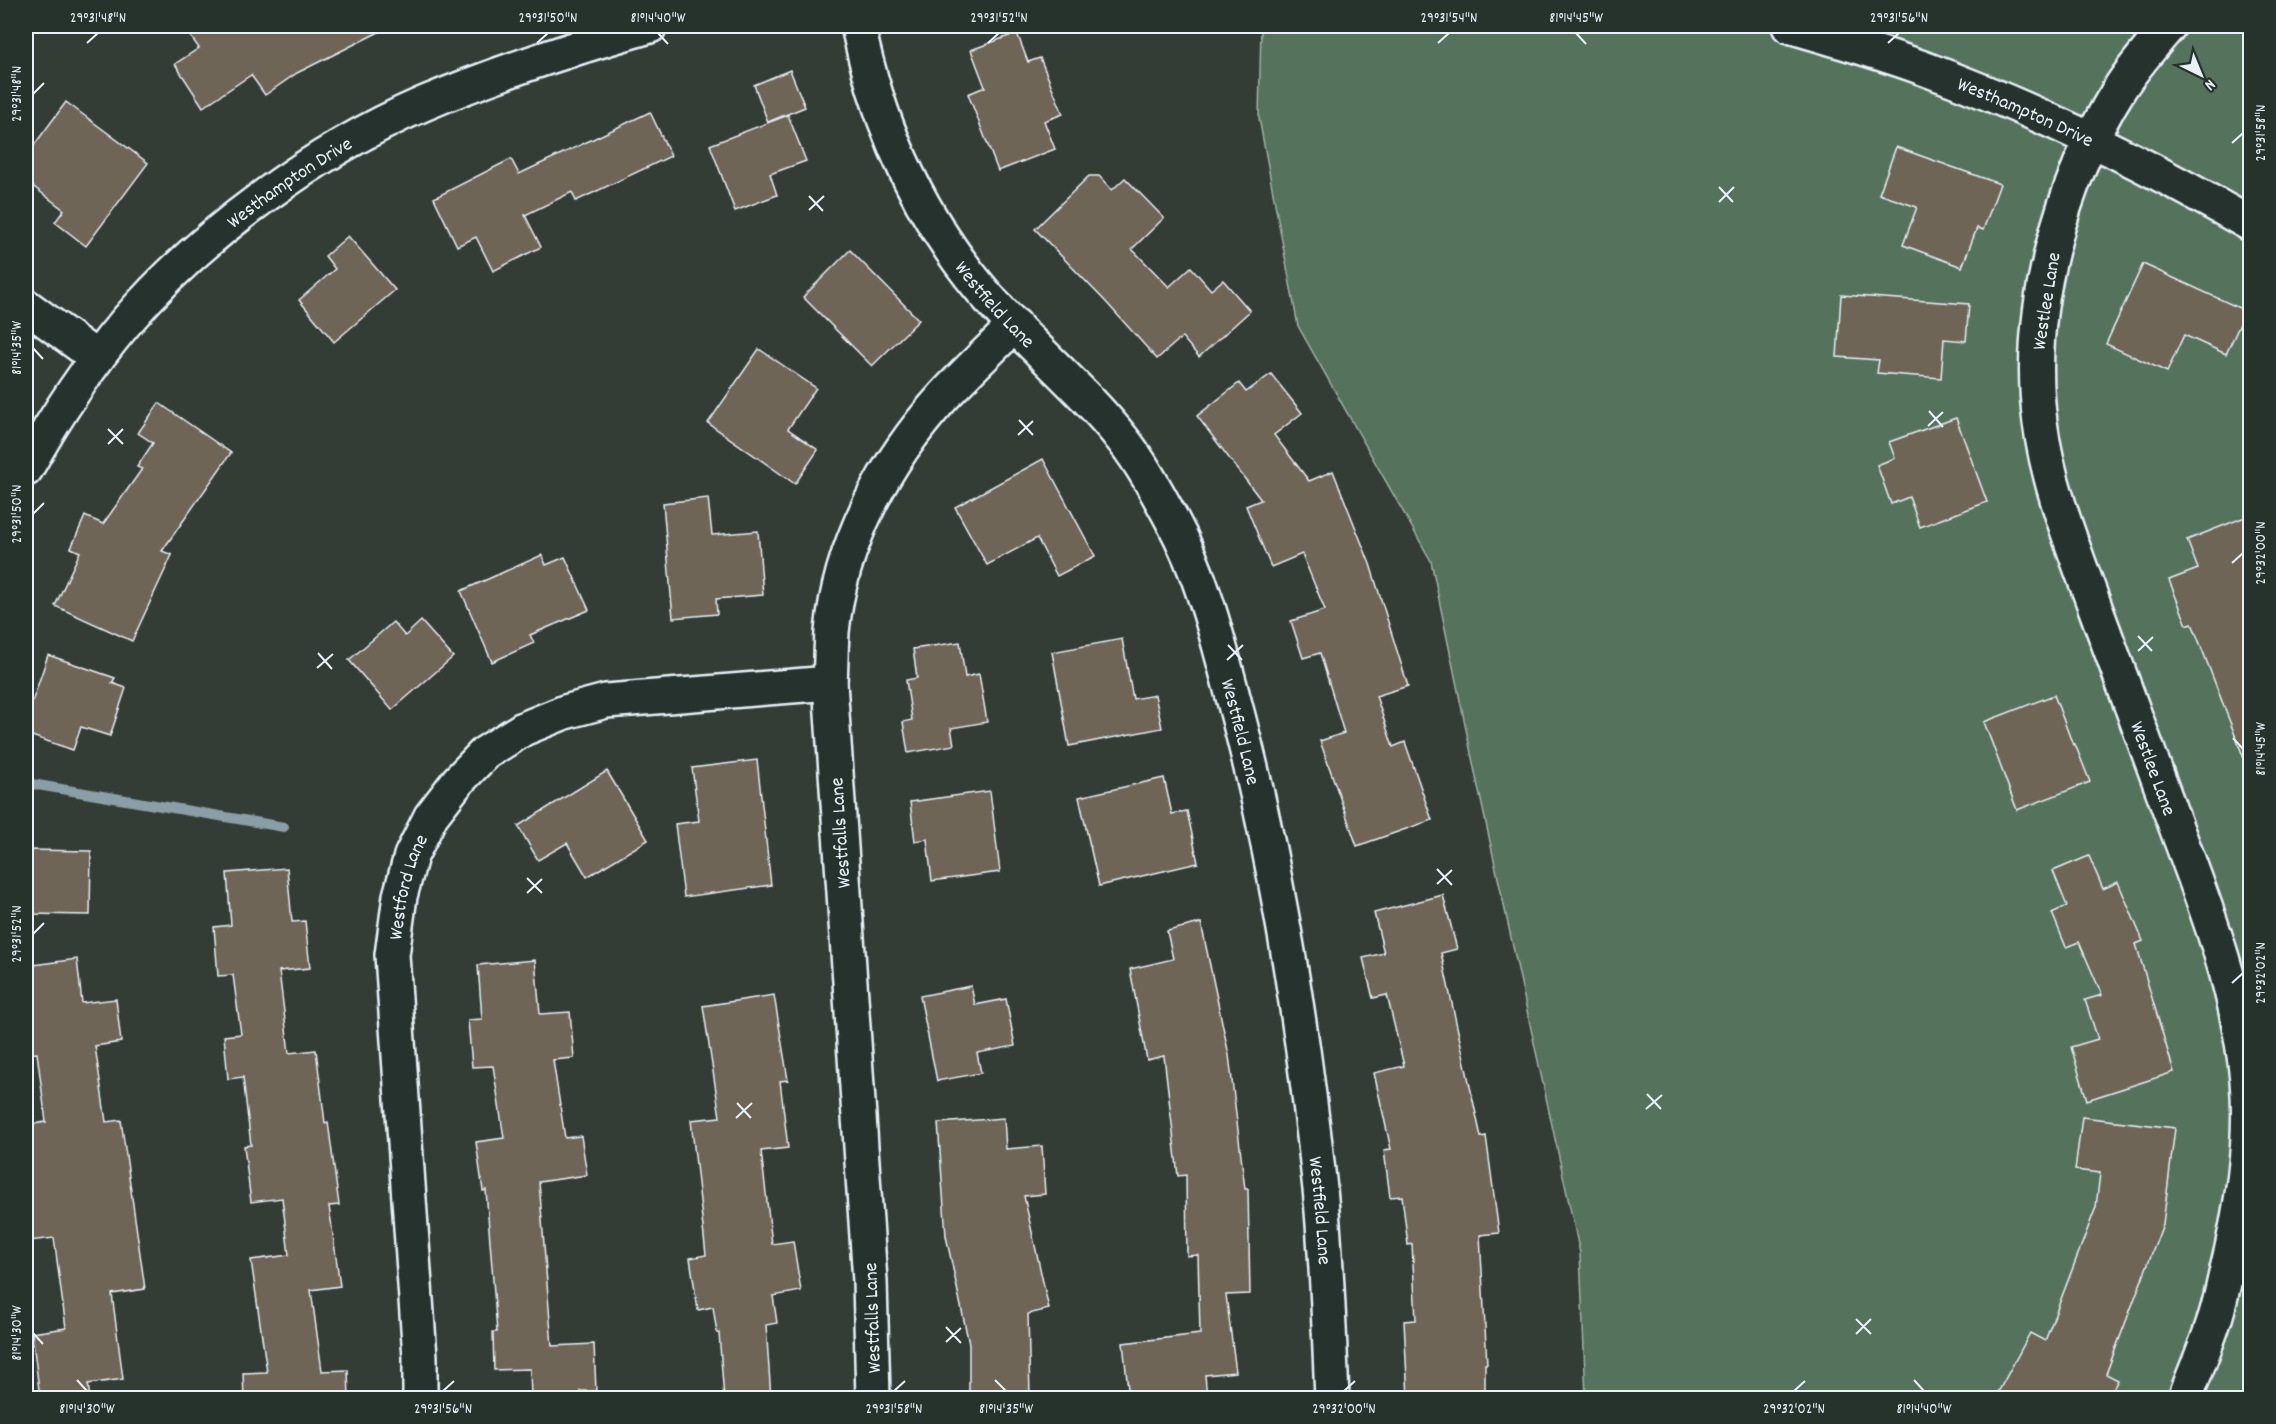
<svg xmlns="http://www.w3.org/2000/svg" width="2276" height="1424" viewBox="0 0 2276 1424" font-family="Dekko,sans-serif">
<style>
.green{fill:#54735c;stroke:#9eb2aa;stroke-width:1.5}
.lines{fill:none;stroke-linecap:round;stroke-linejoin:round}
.stream{stroke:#8a9ea7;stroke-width:10}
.building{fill:#6e6557;stroke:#e8f1f8;stroke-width:1.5}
.minor-casing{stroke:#e8f1f8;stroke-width:38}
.minor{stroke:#26332d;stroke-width:33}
.ticks{fill:none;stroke:#e8f1f8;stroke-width:2}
.labels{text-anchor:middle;stroke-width:5;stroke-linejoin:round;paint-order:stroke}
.street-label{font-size:20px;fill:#e8f1f8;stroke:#26332d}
.neatline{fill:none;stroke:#e8f1f8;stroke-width:2}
.ticks-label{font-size:15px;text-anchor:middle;fill:#e8f1f8}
</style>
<rect width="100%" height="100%" fill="#343d35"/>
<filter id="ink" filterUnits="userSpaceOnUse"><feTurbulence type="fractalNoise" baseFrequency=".0167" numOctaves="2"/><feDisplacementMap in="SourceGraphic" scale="12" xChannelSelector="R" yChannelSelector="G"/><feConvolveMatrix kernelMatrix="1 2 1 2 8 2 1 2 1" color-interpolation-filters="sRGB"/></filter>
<g filter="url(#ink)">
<!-- green -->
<path class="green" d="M 1261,26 L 2250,26 L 2250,1398 L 1586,1398 L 1580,1253 L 1477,782 L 1431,561 L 1298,326 L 1259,118 Z"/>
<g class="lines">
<!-- stream -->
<path class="stream" d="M 26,783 L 284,827"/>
</g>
<!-- building -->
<g class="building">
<path d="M 183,26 L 391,26 L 297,73 L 265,95 L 251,75 L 203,107 L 175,64 L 199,48 Z"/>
<path d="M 1017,33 L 1028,62 L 1040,58 L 1063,114 L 1044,121 L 1055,149 L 998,171 L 968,94 L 985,87 L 971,50 Z"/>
<path d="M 790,70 L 805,107 L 768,122 L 754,85 Z"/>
<path d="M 66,102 L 148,163 L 86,246 L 55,222 L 64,210 L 26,181 L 26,156 Z"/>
<path d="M 650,112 L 671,156 L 576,201 L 572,192 L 525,215 L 541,247 L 493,271 L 476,237 L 457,246 L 434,198 L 511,159 L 519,174 Z"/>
<path d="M 788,115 L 806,161 L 770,174 L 777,195 L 735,211 L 710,145 Z"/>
<path d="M 1896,147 L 2000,184 L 1983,230 L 1977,228 L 1962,267 L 1903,245 L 1917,207 L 1879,194 Z"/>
<path d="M 1089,176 L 1099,176 L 1112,190 L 1125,178 L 1164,218 L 1132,249 L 1169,287 L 1191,267 L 1211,290 L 1223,280 L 1250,311 L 1199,357 L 1182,337 L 1157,359 L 1105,301 L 1035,229 Z"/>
<path d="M 348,236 L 395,290 L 334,342 L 299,300 L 335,269 L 325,256 Z"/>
<path d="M 850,250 L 919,320 L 872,366 L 803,297 Z"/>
<path d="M 2143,264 L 2246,311 L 2226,354 L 2184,335 L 2167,372 L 2106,344 Z"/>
<path d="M 1841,295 L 1969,304 L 1966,341 L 1944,339 L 1941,378 L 1877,373 L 1879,360 L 1837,357 Z"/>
<path d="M 759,349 L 816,388 L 788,429 L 818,450 L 795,484 L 708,423 Z"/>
<path d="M 1271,374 L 1302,413 L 1274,435 L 1309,481 L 1333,471 L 1370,564 L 1408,686 L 1376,696 L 1393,747 L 1405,742 L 1432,820 L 1357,846 L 1320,741 L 1344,733 L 1320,653 L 1303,658 L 1291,621 L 1325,610 L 1302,554 L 1271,567 L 1246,506 L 1261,500 L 1197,416 L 1239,383 L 1246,392 Z"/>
<path d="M 159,403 L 231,453 L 162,551 L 172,555 L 132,641 L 55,606 L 80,552 L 71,548 L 85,516 L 103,524 L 142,469 L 137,467 L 153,443 L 138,433 Z"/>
<path d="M 1956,418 L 1987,502 L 1920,527 L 1909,497 L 1891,504 L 1877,465 L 1895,458 L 1889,442 Z"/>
<path d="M 1043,459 L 1095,556 L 1057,576 L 1037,538 L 987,565 L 955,507 Z"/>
<path d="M 708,498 L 712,535 L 758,531 L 763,595 L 716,599 L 717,614 L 673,618 L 663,503 Z"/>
<path d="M 2250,515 L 2250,769 L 2248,769 L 2192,623 L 2187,625 L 2169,580 L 2198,569 L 2187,540 Z"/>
<path d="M 542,555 L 546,565 L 565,557 L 589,610 L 530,635 L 534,643 L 492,662 L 461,591 Z"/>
<path d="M 421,621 L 453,657 L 392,710 L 349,660 L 393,622 L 405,636 Z"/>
<path d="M 1122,639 L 1133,699 L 1155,695 L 1162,728 L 1069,746 L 1052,652 Z"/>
<path d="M 960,642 L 965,677 L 979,674 L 987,722 L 951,728 L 954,745 L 908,753 L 903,722 L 912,720 L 906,680 L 917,678 L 913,649 Z"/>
<path d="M 48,655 L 115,678 L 112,683 L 126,688 L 110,736 L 81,727 L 73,750 L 26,734 L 26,720 Z"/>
<path d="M 2054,695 L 2073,745 L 2075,744 L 2090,782 L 2017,810 L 1984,722 Z"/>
<path d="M 757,760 L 771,885 L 684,897 L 675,824 L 699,821 L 692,768 Z"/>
<path d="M 607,771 L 648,840 L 587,877 L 567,843 L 538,860 L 518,826 Z"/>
<path d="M 1164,778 L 1172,814 L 1187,811 L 1198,863 L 1099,886 L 1079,797 Z"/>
<path d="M 990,791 L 1000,872 L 932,881 L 927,839 L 915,841 L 910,802 Z"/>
<path d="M 26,850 L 91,851 L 90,915 L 26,914 Z"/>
<path d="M 2089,856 L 2103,889 L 2118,882 L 2143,941 L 2136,944 L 2174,1072 L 2087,1100 L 2071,1047 L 2098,1039 L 2085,1000 L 2102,995 L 2079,942 L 2066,947 L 2052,913 L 2067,906 L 2053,871 Z"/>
<path d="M 287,868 L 292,922 L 305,921 L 310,968 L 279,971 L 289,1053 L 316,1050 L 325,1123 L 328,1122 L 339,1205 L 329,1206 L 340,1286 L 311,1290 L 322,1371 L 348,1370 L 349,1398 L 244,1398 L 243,1373 L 267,1372 L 251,1260 L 289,1255 L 282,1198 L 251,1202 L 244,1146 L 251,1145 L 243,1077 L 228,1079 L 224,1036 L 241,1034 L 233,975 L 218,976 L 214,927 L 231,925 L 227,873 Z"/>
<path d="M 1443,895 L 1457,949 L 1441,953 L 1481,1137 L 1486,1136 L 1499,1233 L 1480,1235 L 1487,1364 L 1485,1364 L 1485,1398 L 1408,1398 L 1404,1321 L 1416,1320 L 1412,1244 L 1408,1245 L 1402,1196 L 1390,1197 L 1384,1150 L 1391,1149 L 1374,1073 L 1404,1066 L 1387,995 L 1373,998 L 1363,958 L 1384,953 L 1374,913 Z"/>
<path d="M 1201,923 L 1229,1055 L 1245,1189 L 1248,1189 L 1250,1294 L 1226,1295 L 1236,1372 L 1205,1375 L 1207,1398 L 1129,1398 L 1123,1343 L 1200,1334 L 1198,1255 L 1187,1256 L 1186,1175 L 1178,1176 L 1164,1056 L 1147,1060 L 1130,969 L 1173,959 L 1167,931 Z"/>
<path d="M 77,959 L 82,1003 L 116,999 L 121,1042 L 95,1046 L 106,1122 L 121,1120 L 145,1289 L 112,1294 L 123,1379 L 88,1384 L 90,1398 L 40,1398 L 32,1333 L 66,1328 L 54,1238 L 29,1241 L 26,1210 L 26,1125 L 46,1122 L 37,1053 L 26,1054 L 26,966 Z"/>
<path d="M 535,960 L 540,1014 L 570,1012 L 574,1058 L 553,1060 L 565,1138 L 581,1136 L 587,1175 L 539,1182 L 552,1346 L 594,1344 L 596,1391 L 580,1391 L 581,1398 L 531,1398 L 530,1369 L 494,1370 L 493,1332 L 497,1332 L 486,1190 L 483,1191 L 476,1142 L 504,1138 L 493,1066 L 472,1067 L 468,1020 L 482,1019 L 478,965 Z"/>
<path d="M 971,986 L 975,1005 L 1006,999 L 1015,1046 L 977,1053 L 981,1073 L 937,1081 L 920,996 Z"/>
<path d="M 774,995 L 788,1080 L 780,1081 L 788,1148 L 761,1151 L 772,1244 L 793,1241 L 801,1291 L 773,1296 L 777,1323 L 766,1325 L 771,1398 L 724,1398 L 719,1333 L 717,1333 L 713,1307 L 698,1310 L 690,1258 L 706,1255 L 691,1120 L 720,1117 L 703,1006 Z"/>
<path d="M 2082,1117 L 2175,1128 L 2163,1224 L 2106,1374 L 2118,1380 L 2108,1398 L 1995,1398 L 2030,1333 L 2045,1341 L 2096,1207 L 2100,1173 L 2075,1170 Z"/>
<path d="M 1004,1118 L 1006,1149 L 1042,1146 L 1045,1194 L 1024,1196 L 1049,1309 L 1028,1314 L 1030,1398 L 969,1398 L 969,1344 L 946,1236 L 938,1123 Z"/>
</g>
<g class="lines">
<defs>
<g id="minor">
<path id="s1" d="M 858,26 C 878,122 917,212 980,288 C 1025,342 1081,386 1124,441 C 1142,464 1157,492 1171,518 C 1205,580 1220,648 1238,716 C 1279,871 1303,1030 1320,1189 C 1327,1258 1329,1329 1332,1398"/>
<path id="s2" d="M 1789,26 C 1834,39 1879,52 1923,68 C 2037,110 2146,164 2250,224"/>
<path id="s3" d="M 2169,26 C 2152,46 2134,66 2120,88 C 2061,182 2025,311 2040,422 C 2048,486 2074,549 2096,610 C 2124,685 2151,760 2179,835 C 2209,915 2239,994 2247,1080 C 2253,1144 2241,1212 2226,1274 C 2222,1291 2219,1308 2213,1324 C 2205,1349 2194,1374 2185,1398"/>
<path d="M 26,306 L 97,358"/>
<path id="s4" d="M 26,469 C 55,417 87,368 125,323 C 201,234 315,151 423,104 C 496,73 573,48 650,26"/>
<path id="s5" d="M 420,1398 L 420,1357 L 392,955 L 400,896 L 411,856 L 431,816 L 458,781 L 485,753 L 523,729 L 565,712 L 606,701 L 830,683"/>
<path d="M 873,1398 L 870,1281 L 830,683 C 831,666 831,649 832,632 C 840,544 885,461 944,396 C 966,372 991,349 1015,325"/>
</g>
</defs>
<!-- minor casing -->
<use href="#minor" class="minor-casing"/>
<!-- minor -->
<use href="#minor" class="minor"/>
</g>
</g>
<!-- ticks -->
<path class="ticks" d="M 658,33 L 668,44M 1576,33 L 1586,44M 87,43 L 98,33M 537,43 L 548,33M 988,43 L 999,33M 1438,43 L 1449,33M 1888,43 L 1899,33M 33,94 L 44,83M 2232,143 L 2243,133M 1719,187 L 1733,202M 809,196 L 823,211M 1719,202 L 1734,187M 809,210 L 824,196M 33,348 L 43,359M 1929,411 L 1943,427M 1019,420 L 1033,435M 1928,426 L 1943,412M 108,429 L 123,444M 1018,435 L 1033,421M 108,444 L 123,429M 33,514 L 44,503M 2232,563 L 2243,553M 2138,636 L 2152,651M 1228,645 L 1242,660M 2138,651 L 2153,637M 318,653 L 332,669M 1227,660 L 1243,645M 317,668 L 333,654M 2233,738 L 2243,749M 1437,869 L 1452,885M 527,878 L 542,893M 1437,884 L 1452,870M 527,893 L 542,879M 33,934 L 44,923M 2232,983 L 2243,973M 1647,1094 L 1661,1109M 737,1103 L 751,1118M 1646,1109 L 1662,1095M 736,1118 L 752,1103M 1856,1319 L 1871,1334M 946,1327 L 961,1343M 33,1333 L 43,1344M 1856,1334 L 1871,1319M 946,1342 L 961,1328M 77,1380 L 87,1391M 995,1380 L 1006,1391M 1914,1380 L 1924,1391M 443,1391 L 454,1381M 894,1391 L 905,1381M 1344,1391 L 1355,1381M 1794,1391 L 1805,1381"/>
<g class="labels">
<!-- street labels -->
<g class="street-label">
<text dy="7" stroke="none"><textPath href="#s2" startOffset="252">Westhampton Drive</textPath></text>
<text dy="7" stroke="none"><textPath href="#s4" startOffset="394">Westhampton Drive</textPath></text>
<text transform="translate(2045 301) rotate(-81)" y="7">Westlee Lane</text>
<text dy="7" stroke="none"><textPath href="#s1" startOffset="314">Westfield Lane</textPath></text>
<text dy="7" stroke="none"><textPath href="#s1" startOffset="818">Westfield Lane</textPath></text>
<text dy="7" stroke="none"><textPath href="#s3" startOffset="794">Westlee Lane</textPath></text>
<text transform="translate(839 833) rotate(-94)" y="7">Westfalls Lane</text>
<text dy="7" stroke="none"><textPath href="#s5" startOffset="514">Westford Lane</textPath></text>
<text dy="7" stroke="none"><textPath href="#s1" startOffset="1304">Westfield Lane</textPath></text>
<text transform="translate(871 1318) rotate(-92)" y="7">Westfalls Lane</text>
</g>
</g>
<!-- margin -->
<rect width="2276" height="1424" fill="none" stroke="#26332d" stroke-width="66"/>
<!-- north arrow -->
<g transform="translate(2201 75) rotate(137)" stroke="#26332d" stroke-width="4.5" paint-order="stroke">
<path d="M0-4.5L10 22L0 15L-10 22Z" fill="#e8f1f8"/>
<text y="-9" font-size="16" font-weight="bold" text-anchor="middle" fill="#e8f1f8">N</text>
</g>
<rect x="33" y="33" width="2210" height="1358" class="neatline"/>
<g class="ticks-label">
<text x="98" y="22">29°31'48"N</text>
<text x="548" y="22">29°31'50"N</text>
<text x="658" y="22">81°14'40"W</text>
<text x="999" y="22">29°31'52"N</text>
<text x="1449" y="22">29°31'54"N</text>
<text x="1576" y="22">81°14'45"W</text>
<text x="1899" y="22">29°31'56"N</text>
<text transform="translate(16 94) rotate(-90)" y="5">29°31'48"N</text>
<text transform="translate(2260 133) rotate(-90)" y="5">29°31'58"N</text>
<text transform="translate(16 348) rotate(-90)" y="5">81°14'35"W</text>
<text transform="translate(16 514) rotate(-90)" y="5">29°31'50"N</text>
<text transform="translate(2260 553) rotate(-90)" y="5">29°32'00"N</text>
<text transform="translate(2260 749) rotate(-90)" y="5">81°14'45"W</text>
<text transform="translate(16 934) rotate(-90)" y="5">29°31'52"N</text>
<text transform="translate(2260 973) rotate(-90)" y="5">29°32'02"N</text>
<text transform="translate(16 1333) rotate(-90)" y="5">81°14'30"W</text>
<text x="87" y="1413">81°14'30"W</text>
<text x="443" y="1413">29°31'56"N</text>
<text x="894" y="1413">29°31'58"N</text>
<text x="1006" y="1413">81°14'35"W</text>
<text x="1344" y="1413">29°32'00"N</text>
<text x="1794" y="1413">29°32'02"N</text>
<text x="1924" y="1413">81°14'40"W</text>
</g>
</svg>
